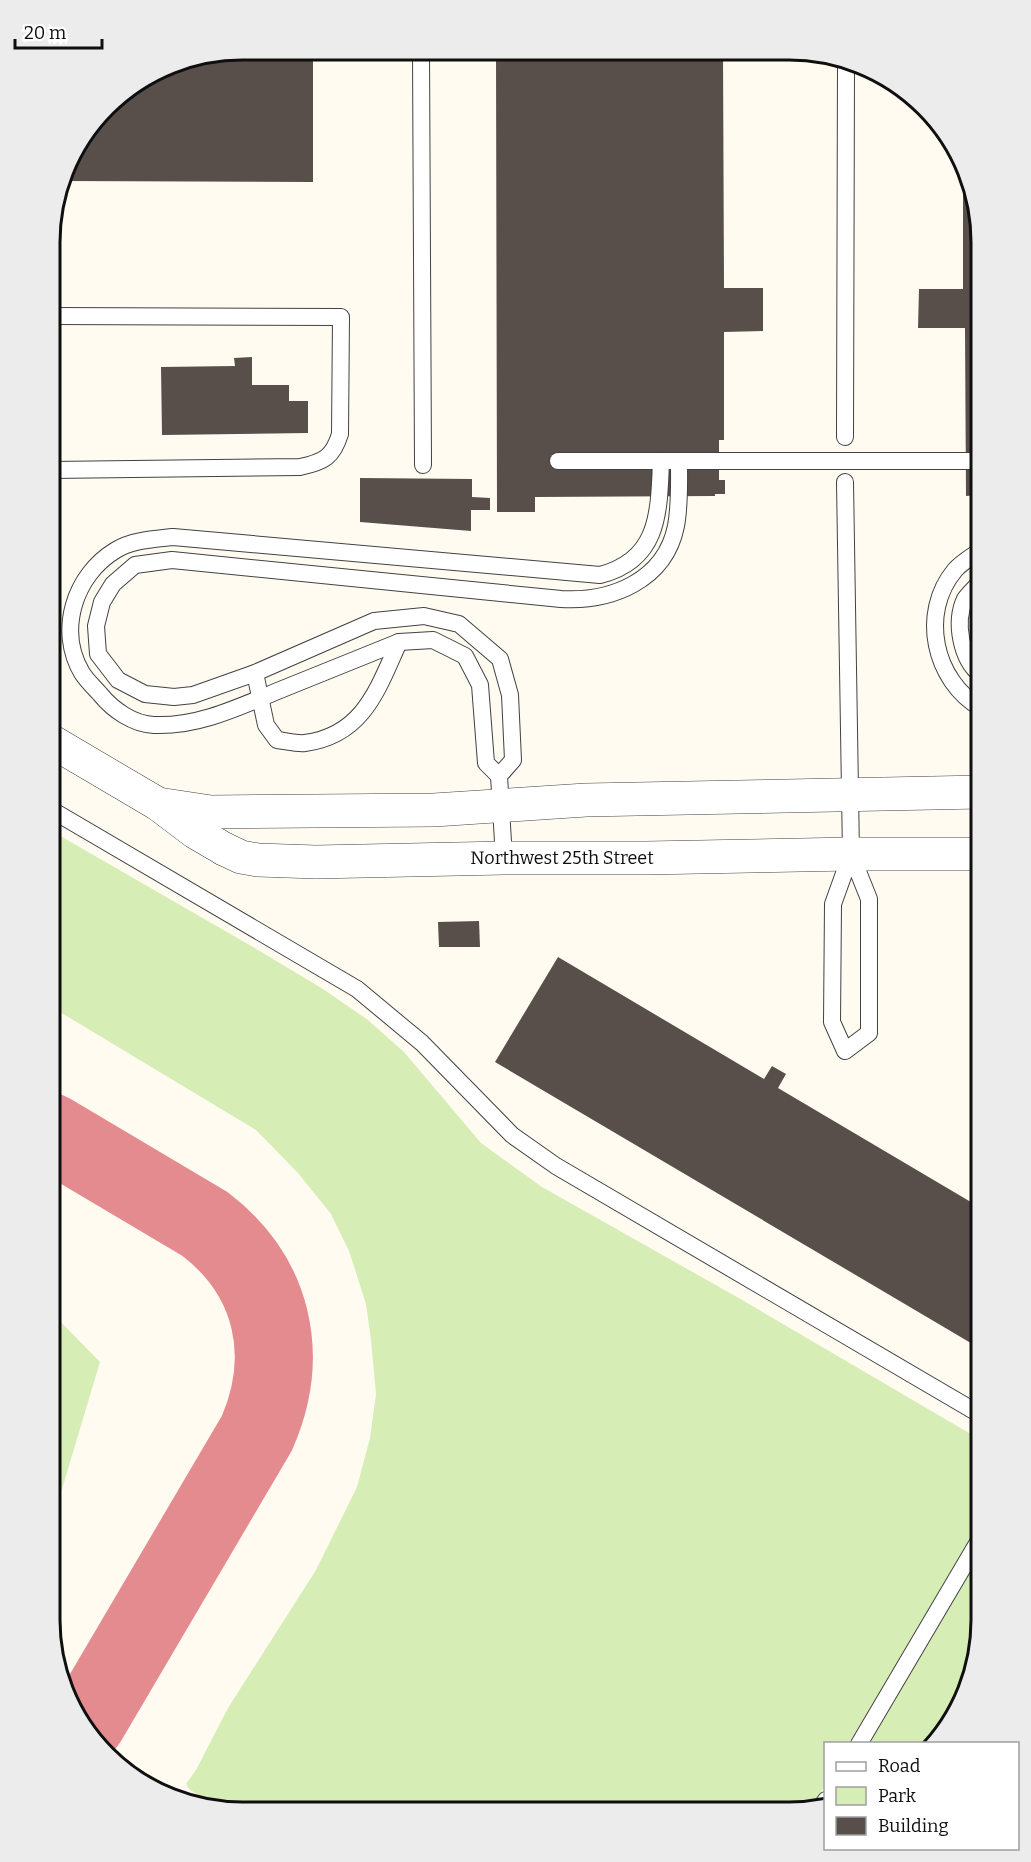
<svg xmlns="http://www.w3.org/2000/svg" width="1031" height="1862" viewBox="0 0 1031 1862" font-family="Bitter,serif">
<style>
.green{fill:#d7edb6}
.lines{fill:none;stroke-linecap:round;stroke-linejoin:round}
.taxiway{stroke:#e48b90;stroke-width:78}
.building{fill:#584e4a}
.service-casing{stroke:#424242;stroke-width:18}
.minor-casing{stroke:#424242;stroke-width:34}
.tertiary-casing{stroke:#424242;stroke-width:34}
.service{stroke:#fff;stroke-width:16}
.minor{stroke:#fff;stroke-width:33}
.tertiary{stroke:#fff;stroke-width:33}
.service-bridge-casing{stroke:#424242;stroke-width:18;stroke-linecap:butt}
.service-bridge{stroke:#fff;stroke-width:16}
.labels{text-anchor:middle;stroke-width:6;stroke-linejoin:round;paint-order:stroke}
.street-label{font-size:18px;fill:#0f0f0f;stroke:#fff}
.rim{fill:none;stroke:#0f0f0f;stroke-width:3}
</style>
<rect width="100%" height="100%" fill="#fffbf0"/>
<!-- green -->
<g class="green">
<path d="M 50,830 L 258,950 L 323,989 L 368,1020 L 404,1052 L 481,1143 L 542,1187 L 737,1297 L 981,1440 L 981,1524 L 849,1743 L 826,1744 L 825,1785 L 812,1809 L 789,1812 L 226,1811 L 190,1790 L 186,1784 L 196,1770 L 228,1708 L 316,1570 L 357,1487 L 370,1438 L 376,1394 L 371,1340 L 366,1304 L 349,1251 L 331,1214 L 298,1173 L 256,1130 L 50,1006 Z"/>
<path d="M 50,1311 L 100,1362 L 53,1519 L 50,1523 Z"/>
<path d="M 981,1551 L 981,1633 L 967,1693 L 941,1737 L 935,1743 L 867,1744 Z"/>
</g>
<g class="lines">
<!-- taxiway -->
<path class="taxiway" d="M 50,1132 L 205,1224 C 273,1276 291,1355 257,1433 L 87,1722"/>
</g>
<!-- building -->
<g class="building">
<path d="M 242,50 L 313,50 L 313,182 L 62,181 L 70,157 L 115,98 L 169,64 Z"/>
<path d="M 496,51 L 723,52 L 724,288 L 763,288 L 763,331 L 724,332 L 724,440 L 719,440 L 719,480 L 725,480 L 725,494 L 715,494 L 715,496 L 535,497 L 535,512 L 497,512 Z"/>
<path d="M 963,167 L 971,180 L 982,242 L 981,495 L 966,496 L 965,328 L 918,328 L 919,289 L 963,289 Z"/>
<path d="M 252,357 L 252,385 L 289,385 L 289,401 L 308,401 L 308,433 L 162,435 L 161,367 L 235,366 L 234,358 Z"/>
<path d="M 360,478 L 472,479 L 472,497 L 490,498 L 490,510 L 471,510 L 471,531 L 360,522 Z"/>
<path d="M 479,921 L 480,947 L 439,947 L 438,922 Z"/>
<path d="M 558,957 L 764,1079 L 772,1066 L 786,1074 L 778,1088 L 981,1208 L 981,1349 L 495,1062 Z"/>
</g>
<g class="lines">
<defs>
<g id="service">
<path d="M 421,51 L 423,465"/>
<path d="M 845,437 L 846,63"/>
<path d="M 558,461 L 719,461"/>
<path d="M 966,461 L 981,461"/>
<path d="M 51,470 L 300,467 C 324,462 333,457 340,434 L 341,317 L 51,316"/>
<path d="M 845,482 L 851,854 L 869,899 L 869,1033 L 845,1051 L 832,1022 L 833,904 L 851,854"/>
<path d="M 255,673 L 266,725 L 277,740 C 286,741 297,744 305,743 C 364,735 378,688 399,642"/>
<path d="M 981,675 C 961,660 954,622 965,599 C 969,593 976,587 981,581"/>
<path d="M 981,708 C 934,681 919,613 955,570 C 962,562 973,556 981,550"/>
<path d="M 499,776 L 486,763 L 480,685 L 465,656 L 433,640 L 399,642 C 361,657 323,673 285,688 C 243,705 200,727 154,725 C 133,724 113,710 100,694 C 94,687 87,681 82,673 C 57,631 74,575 116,550 C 132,540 155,539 173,537 L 600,575 C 659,560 659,513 661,461"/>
<path d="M 50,809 L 357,989 L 422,1043 L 512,1135 L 556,1166 L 981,1415"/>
<path d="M 504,858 L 499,776 L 513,760 L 510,695 L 500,659 L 459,624 L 424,616 L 374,621 L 255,673 L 193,695 L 174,697 L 145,694 L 118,680 L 98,654 L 96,626 L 102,602 L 113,584 L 135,565 L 172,560 L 561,599 C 611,602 665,581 676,526 C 680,505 679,483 679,461"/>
<path d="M 859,1744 L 981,1537"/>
<path d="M 821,1807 L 826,1800"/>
</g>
<path id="minor" d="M 51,741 L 158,804 L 195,832 L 224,849"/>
<g id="tertiary">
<path d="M 158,804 L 211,812 L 434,810 L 586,800 L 981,792"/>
<path d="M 224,849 L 241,857 L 258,860 L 316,862 L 504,858 L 646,858 L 851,854 L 981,854"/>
</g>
</defs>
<!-- service casing -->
<use href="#service" class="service-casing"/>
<!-- minor casing -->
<use href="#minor" class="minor-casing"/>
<!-- tertiary casing -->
<use href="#tertiary" class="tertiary-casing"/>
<!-- service -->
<use href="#service" class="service"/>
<!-- minor -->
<use href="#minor" class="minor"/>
<!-- tertiary -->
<use href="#tertiary" class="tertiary"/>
<defs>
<path id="service-bridge" d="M 719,461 L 966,461"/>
</defs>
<!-- service-bridge casing -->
<use href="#service-bridge" class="service-bridge-casing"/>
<!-- service-bridge -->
<use href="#service-bridge" class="service-bridge"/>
</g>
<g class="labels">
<!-- street labels -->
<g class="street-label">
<text x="562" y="864">Northwest 25th Street</text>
</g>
</g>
<!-- crop -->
<path d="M0 0H1031V1862H0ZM242 60H789A182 182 0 0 1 971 242V1620A182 182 0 0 1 789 1802H242A182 182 0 0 1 60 1620V242A182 182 0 0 1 242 60Z" fill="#ececec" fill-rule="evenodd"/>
<path class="rim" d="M242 60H789A182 182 0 0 1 971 242V1620A182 182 0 0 1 789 1802H242A182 182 0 0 1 60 1620V242A182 182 0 0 1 242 60Z"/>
<!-- legend -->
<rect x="824" y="1742" width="195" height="108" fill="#ffffff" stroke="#9f9f9f" stroke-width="1.5"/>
<rect x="836" y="1762" width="30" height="9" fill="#ffffff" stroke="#9f9f9f" stroke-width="1.5"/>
<text x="878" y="1772" font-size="18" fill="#0f0f0f">Road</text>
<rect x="836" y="1787" width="30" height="18" fill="#d7edb6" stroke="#9f9f9f" stroke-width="1.5"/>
<text x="878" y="1802" font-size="18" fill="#0f0f0f">Park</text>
<rect x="836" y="1817" width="30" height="18" fill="#584e4a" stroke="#9f9f9f" stroke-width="1.5"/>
<text x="878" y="1832" font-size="18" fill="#0f0f0f">Building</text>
<!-- scale -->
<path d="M15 39v9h87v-9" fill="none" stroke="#0f0f0f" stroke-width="3"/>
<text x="24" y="39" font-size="18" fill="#0f0f0f" stroke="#ffffff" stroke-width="4.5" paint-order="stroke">20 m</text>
</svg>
